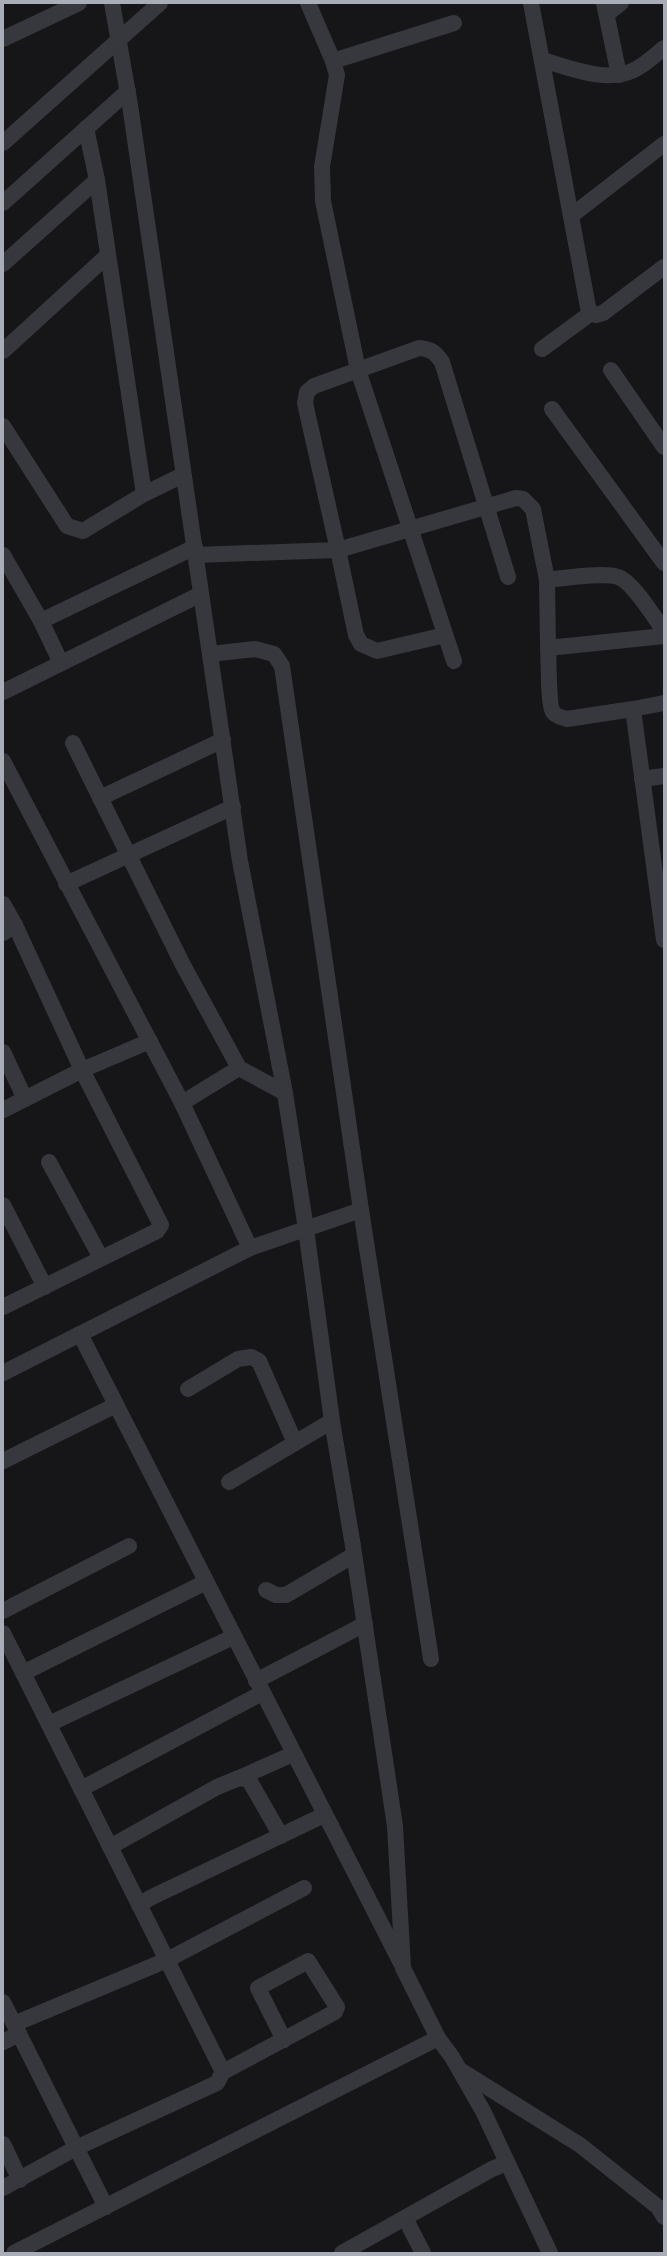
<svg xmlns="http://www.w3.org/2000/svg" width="667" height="2256" viewBox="0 0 667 2256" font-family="'Alegreya Sans',sans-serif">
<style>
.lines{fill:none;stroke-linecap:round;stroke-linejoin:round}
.minor{stroke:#37383d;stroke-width:16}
</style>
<rect width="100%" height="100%" fill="#161618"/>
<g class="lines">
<!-- minor -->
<g class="minor">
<path d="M 112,3 L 130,105 L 240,861 L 285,1093 L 306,1229 L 332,1421 L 352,1540 L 395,1826 L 403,1968 L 438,2038 L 452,2057 L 483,2111 L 550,2253"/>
<path d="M 308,3 L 333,61 L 337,75 L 322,167 L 323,201 L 358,370 L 454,661"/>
<path d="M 531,3 L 588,307 L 591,313 L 596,315 L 603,313 L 664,267"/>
<path d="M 604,3 L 619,75"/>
<path d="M 607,14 L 621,3"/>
<path d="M 3,39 L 79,3"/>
<path d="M 542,60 C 569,67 604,83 632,71 C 644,66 654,56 664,48"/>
<path d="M 333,61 L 454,23"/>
<path d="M 86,128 L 97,180 L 144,494"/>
<path d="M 3,143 L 160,3"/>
<path d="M 3,203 L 128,91"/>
<path d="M 571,216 L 664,144"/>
<path d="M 3,264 L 97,180"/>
<path d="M 542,349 L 591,313"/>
<path d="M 3,351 L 108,255"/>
<path d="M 611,370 L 664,447"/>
<path d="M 552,409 L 664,563"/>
<path d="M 3,426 L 67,526 L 83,531 L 144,494 L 183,475"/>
<path d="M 3,555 L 41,621 L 61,663"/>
<path d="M 195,555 L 338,550 L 305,403 L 307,392 L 314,386 L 419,348 C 431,349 435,352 442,362 L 508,577"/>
<path d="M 547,580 C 564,578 603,572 618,577 C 632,581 655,618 664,631"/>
<path d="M 41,621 L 195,547"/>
<path d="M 445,635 L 377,651 L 361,644 L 356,635 L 338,550 L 516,498 L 523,499 L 533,509 L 547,580 L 548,648 L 664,636"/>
<path d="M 548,648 C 549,660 548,705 553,712 C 556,717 562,717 567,719 L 633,709"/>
<path d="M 210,654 L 255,649 L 274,654 L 282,666 L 361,1210 L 431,1659"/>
<path d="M 3,692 L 201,594"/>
<path d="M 664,703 L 633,709 L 664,940"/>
<path d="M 73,743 L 183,965 L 239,1068 L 285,1093"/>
<path d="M 3,761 L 182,1103 L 250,1248"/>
<path d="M 642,779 L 664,776"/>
<path d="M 100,798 L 223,740"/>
<path d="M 66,884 L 233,807"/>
<path d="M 3,904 L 15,925 L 82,1070 L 161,1225 L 157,1231 L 3,1307"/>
<path d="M 3,933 L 15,925"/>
<path d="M 3,1052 L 25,1099"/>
<path d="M 182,1103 L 239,1068"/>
<path d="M 3,1110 L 82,1070 L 150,1041"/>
<path d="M 49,1162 L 101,1258"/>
<path d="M 3,1205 L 45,1287"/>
<path d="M 80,1334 L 401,1963"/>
<path d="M 3,1373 L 250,1248 L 361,1210"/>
<path d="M 188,1389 L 238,1359 L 251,1357 L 259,1361 L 295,1443"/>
<path d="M 3,1461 L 116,1405"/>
<path d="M 229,1482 L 332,1421"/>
<path d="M 266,1590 L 276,1595 L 286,1595 L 354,1555"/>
<path d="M 3,1611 L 129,1546"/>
<path d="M 3,1633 L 223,2072"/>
<path d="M 23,1673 L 206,1582"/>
<path d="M 256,1681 L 365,1624"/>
<path d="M 49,1724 L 233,1637"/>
<path d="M 239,1778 L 293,1754"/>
<path d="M 81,1789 L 262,1693"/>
<path d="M 110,1847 L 217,1787 L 239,1778 L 249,1780 L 281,1836"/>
<path d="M 139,1905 L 150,1898 L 324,1815"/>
<path d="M 3,2002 L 106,2207"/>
<path d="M 14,2024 L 167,1960 L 304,1888"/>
<path d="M 3,2042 L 19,2034"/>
<path d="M 460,2070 L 580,2145 L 658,2207 L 664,2217"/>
<path d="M 3,2144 L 20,2180"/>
<path d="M 3,2188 L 76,2148 L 217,2083 L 223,2072 L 335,2012 L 337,2007 L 308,1961 L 258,1988 L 284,2040"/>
<path d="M 405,2218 L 423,2253"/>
<path d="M 14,2253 L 438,2038"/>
<path d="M 342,2253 L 492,2169 L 507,2163"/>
</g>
</g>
<!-- border -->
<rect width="667" height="2256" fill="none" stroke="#a8adb8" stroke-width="8"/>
</svg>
